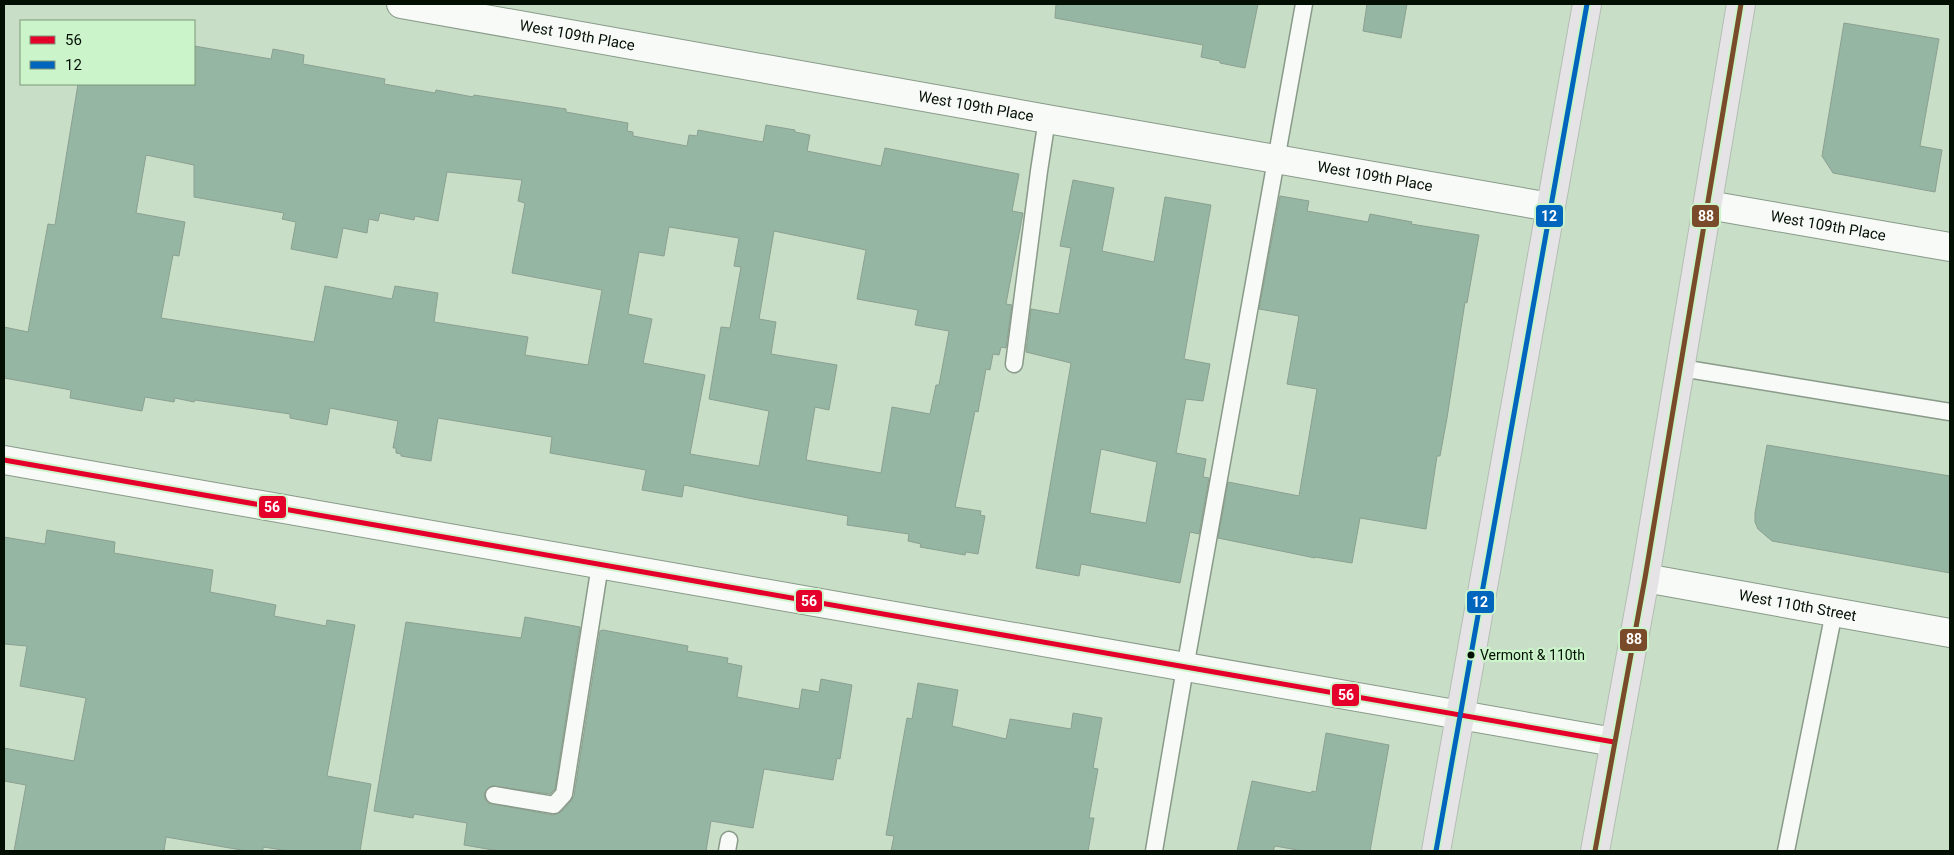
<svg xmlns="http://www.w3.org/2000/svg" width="1954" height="855" viewBox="0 0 1954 855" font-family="Roboto,sans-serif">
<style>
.building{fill:#95b6a3;stroke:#8ca091;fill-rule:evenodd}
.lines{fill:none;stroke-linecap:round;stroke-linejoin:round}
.service-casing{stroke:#899a89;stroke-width:19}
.minor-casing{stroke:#899a89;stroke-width:30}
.tertiary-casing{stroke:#899a89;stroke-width:30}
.primary-casing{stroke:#b4beb4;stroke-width:30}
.service{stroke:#f7faf7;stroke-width:16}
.minor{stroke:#f7faf7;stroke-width:28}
.tertiary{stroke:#f7faf7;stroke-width:28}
.primary{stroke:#e5e3e6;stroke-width:28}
.bus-1-casing{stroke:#ccf4cb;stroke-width:9}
.bus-2-casing{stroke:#ccf4cb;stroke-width:9}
.bus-3-casing{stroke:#ccf4cb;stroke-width:9}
.bus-1{stroke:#e4002b;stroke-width:5}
.bus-2{stroke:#0065bd;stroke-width:5}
.bus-3{stroke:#7a4b2a;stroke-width:5}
.bus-dot{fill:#030f03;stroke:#ccf4cb;stroke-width:2}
.labels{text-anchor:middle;stroke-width:4.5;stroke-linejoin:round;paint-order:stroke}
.bus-label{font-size:14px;fill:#030f03;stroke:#ccf4cb;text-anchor:start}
.street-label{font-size:15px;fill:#030f03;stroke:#ccf4cb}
.line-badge{stroke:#ccf4cb;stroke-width:2}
.badge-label{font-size:14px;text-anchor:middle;font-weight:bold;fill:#fff}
</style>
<rect width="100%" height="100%" fill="#c8dec7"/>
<!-- building -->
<g class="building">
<path d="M 1056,4 L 1258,4 L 1245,68 L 1220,63 L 1220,61 L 1201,57 L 1203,45 L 1055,18 Z"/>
<path d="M 1367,4 L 1407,4 L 1401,38 L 1363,31 Z"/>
<path d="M 1844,23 L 1939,39 L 1920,146 L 1942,150 L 1935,192 L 1833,173 L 1822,156 Z"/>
<path d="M 194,46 L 271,59 L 273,49 L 304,55 L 303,64 L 385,79 L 384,84 L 435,93 L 436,90 L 473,97 L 474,95 L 566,109 L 566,112 L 628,123 L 627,131 L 633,132 L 633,136 L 687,146 L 689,135 L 697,136 L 698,130 L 763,142 L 766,125 L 795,130 L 795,132 L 810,135 L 807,151 L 881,166 L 885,148 L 1019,174 L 1012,211 L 1023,213 L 1006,304 L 1012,305 L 1006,348 L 1001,347 L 999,355 L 993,354 L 990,370 L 986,369 L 978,412 L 975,411 L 955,507 L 981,511 L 980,515 L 985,516 L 978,554 L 966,552 L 965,555 L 920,547 L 921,544 L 908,541 L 909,534 L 847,525 L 848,516 L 753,499 L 684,485 L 682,497 L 642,490 L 646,470 L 550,453 L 552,437 L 438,418 L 431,461 L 401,456 L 401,454 L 396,453 L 396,448 L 393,448 L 398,421 L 330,408 L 327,425 L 290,418 L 290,414 L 195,400 L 194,402 L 175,398 L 174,402 L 145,397 L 142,411 L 70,398 L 71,390 L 4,378 L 4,327 L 28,332 L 48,224 L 55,225 L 78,84 L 194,84 ZM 146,155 L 194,165 L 194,197 L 284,213 L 282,219 L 296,222 L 291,249 L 337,258 L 343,228 L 367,233 L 369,219 L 378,221 L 380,213 L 414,220 L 415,216 L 438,221 L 447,172 L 522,180 L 518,201 L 525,203 L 512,273 L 602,290 L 588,365 L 525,355 L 528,337 L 434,322 L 438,293 L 395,286 L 392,299 L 325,286 L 314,342 L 161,318 L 173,255 L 179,256 L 185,222 L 136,213 ZM 669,227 L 739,238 L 734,266 L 741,267 L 730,328 L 721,327 L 709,399 L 769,411 L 759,466 L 690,454 L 705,375 L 643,363 L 652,319 L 628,314 L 639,252 L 664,256 ZM 774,231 L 866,250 L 857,299 L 918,310 L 915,325 L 949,331 L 939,385 L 936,385 L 930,414 L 892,407 L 881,473 L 806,460 L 815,407 L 829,410 L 837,365 L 771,354 L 776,322 L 759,319 Z"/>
<path d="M 1073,180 L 1114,188 L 1102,251 L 1154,262 L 1165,197 L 1211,205 L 1184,359 L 1210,364 L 1203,401 L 1186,399 L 1176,453 L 1206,459 L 1203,477 L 1209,478 L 1199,534 L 1190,532 L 1180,583 L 1081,564 L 1079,576 L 1036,568 L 1071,363 L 1026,352 L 1031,309 L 1059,314 L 1071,248 L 1060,246 ZM 1101,449 L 1157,462 L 1146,523 L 1090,513 Z"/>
<path d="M 1280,196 L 1309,201 L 1307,211 L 1368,222 L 1370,214 L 1412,222 L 1411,224 L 1479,235 L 1467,303 L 1465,302 L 1447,418 L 1440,456 L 1437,456 L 1426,529 L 1360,518 L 1352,563 L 1315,557 L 1315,558 L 1218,538 L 1228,482 L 1299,496 L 1317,389 L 1287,384 L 1299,316 L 1259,309 Z"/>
<path d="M 1767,445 L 1950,476 L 1950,573 L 1772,541 L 1758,529 L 1755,522 L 1755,513 Z"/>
<path d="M 47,530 L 115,542 L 114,553 L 213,570 L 210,592 L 276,605 L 274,616 L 326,626 L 327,620 L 355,625 L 327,776 L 371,784 L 360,851 L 289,851 L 263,847 L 263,851 L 247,851 L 166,837 L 164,851 L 14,851 L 26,785 L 4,781 L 4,748 L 74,761 L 86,698 L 20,686 L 27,646 L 4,644 L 4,537 L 45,544 Z"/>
<path d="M 525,617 L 580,627 L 555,789 L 550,794 L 491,786 L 484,793 L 485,799 L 488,803 L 553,815 L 561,812 L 571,801 L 574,796 L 600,631 L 603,630 L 688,646 L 687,651 L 728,658 L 727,663 L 742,666 L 737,697 L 799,709 L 802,689 L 819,692 L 821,679 L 852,685 L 840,759 L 837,758 L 833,780 L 764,769 L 753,828 L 711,821 L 706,851 L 499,851 L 464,845 L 467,823 L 414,814 L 413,818 L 374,811 L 406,622 L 521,638 Z"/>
<path d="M 918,683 L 958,690 L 952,726 L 1006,739 L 1010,719 L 1071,729 L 1073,713 L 1102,718 L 1093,768 L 1098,769 L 1089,818 L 1094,818 L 1088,851 L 891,851 L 894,836 L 886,835 L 907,718 L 912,719 Z"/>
<path d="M 1326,733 L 1389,745 L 1370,851 L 1303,851 L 1275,846 L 1273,851 L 1237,851 L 1252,781 L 1311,793 L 1312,791 L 1316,792 Z"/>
</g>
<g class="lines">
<defs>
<g id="service">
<path d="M 1014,364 L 1039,171 L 1047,119"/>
<path d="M 1681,368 L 1950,412"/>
<path d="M 494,795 L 554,805 L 564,794 L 600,565"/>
<path d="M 727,851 L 729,840"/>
<path d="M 1154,851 L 1185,668 L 1304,4"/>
<path d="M 1786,851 L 1834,612"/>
</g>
<g id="minor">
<path id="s1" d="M 401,4 L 1047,119 L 1550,207"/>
<path id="s2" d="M 1708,205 L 1950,247"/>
<path id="s3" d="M 1645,578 L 1950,633"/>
</g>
<path id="tertiary" d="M 4,460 L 1614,742"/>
<g id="primary">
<path d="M 1436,851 L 1587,4"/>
<path d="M 1595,851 L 1645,578 L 1741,4"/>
</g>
</defs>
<!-- service casing -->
<use href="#service" class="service-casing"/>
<!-- minor casing -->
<use href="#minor" class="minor-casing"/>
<!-- tertiary casing -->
<use href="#tertiary" class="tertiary-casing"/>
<!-- primary casing -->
<use href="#primary" class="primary-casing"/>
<!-- service -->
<use href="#service" class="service"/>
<!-- minor -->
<use href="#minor" class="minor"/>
<!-- tertiary -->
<use href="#tertiary" class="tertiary"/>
<!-- primary -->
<use href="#primary" class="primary"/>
<defs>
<path id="bus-1" d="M 4,460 L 1614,742"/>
<path id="bus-2" d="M 1436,851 L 1587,4"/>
<path id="bus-3" d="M 1595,851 L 1645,578 L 1741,4"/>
</defs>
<!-- bus-1 casing -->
<use href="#bus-1" class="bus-1-casing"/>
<!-- bus-2 casing -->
<use href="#bus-2" class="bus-2-casing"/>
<!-- bus-3 casing -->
<use href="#bus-3" class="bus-3-casing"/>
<!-- bus-1 -->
<use href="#bus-1" class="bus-1"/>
<!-- bus-2 -->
<use href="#bus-2" class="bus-2"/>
<!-- bus-3 -->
<use href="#bus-3" class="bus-3"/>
</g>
<!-- markers -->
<circle class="bus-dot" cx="1471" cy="655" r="4.5"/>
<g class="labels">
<!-- bus labels -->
<g class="bus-label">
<text x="1480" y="660">Vermont &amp; 110th</text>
</g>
<!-- street labels -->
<g class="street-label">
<text dy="5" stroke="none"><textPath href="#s1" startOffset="179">West 109th Place</textPath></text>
<text dy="5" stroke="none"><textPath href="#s1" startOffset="584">West 109th Place</textPath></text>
<text dy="5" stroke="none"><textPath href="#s1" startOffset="989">West 109th Place</textPath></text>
<text dy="5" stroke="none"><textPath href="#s2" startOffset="122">West 109th Place</textPath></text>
<text dy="5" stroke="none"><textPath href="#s3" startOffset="155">West 110th Street</textPath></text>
</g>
</g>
<g class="line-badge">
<rect x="1535" y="204" width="29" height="24" rx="5" fill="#0065bd"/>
<rect x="1691" y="204" width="29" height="24" rx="5" fill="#7a4b2a"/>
<rect x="258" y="495" width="29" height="24" rx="5" fill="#e4002b"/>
<rect x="795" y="589" width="28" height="24" rx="5" fill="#e4002b"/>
<rect x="1466" y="590" width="29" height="24" rx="5" fill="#0065bd"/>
<rect x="1619" y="628" width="29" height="24" rx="5" fill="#7a4b2a"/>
<rect x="1331" y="683" width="29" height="24" rx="5" fill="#e4002b"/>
</g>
<g class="badge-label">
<text x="1549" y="221">12</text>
<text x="1706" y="221">88</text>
<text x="272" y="512">56</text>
<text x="809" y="606">56</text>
<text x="1480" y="607">12</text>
<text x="1634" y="644">88</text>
<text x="1346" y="700">56</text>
</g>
<!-- border -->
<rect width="1954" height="855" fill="none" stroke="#030f03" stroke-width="10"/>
<!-- legend -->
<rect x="20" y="20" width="175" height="65" fill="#ccf4cb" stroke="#7c987b"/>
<rect x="30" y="36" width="25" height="8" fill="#e4002b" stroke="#7c987b"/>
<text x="65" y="45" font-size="15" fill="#030f03">56</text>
<rect x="30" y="61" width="25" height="8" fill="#0065bd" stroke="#7c987b"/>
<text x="65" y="70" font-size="15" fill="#030f03">12</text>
</svg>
